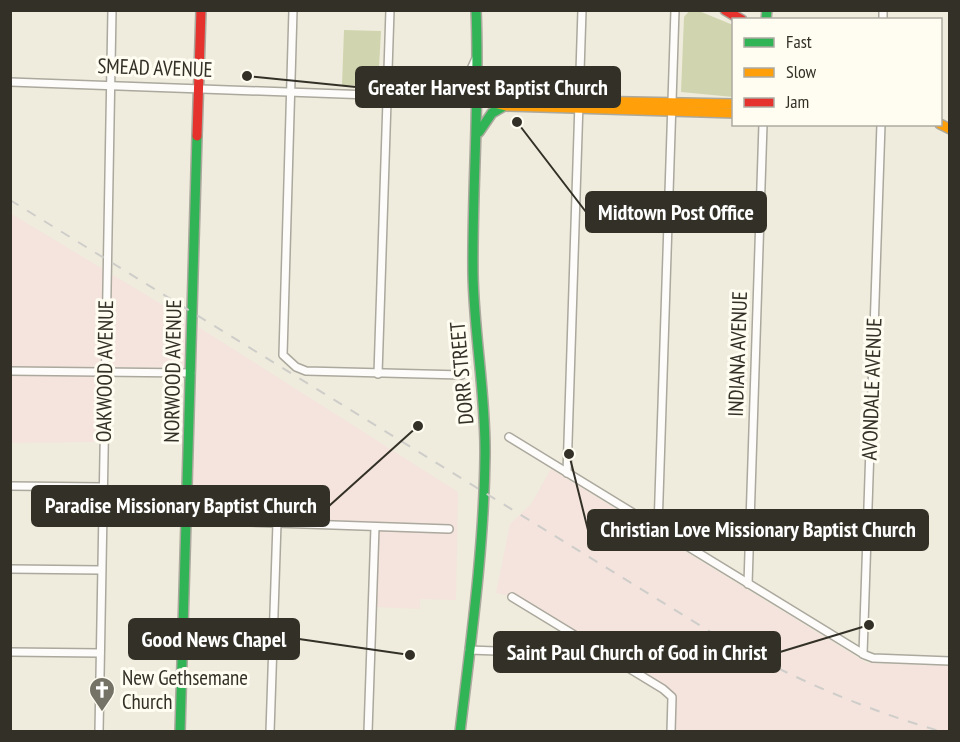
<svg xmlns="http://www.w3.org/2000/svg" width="960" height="742" viewBox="0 0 960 742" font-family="'PT Sans Narrow',sans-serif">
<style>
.industrial{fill:#f4e4dd}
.green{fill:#d0d5af}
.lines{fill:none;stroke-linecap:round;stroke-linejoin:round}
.street-casing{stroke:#aba89d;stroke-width:10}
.fast-casing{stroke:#aba89d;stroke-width:12}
.slow-casing{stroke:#aba89d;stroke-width:12}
.jam-casing{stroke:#aba89d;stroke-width:12}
.street{stroke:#fdfcfa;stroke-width:7}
.fast{stroke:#30b455;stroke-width:9}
.slow{stroke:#ff9f0a;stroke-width:9}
.jam{stroke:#e5322d;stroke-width:9}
.rail{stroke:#cecdc9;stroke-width:2;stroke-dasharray:10 10;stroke-linecap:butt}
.labels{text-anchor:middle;stroke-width:6;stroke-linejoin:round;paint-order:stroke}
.street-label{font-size:21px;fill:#333127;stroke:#fffdf2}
.poi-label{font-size:21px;fill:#333127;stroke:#fffdf2;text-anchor:start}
.leader{fill:none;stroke:#333127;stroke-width:2}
.callout-dot{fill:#333127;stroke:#fffdf2;stroke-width:2}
.callout{fill:#333127;stroke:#333127;stroke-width:2}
.callout-label{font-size:22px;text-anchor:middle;font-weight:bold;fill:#fff}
</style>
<rect width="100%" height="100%" fill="#efecdd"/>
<!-- industrial -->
<g class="industrial">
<path d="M 10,213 L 186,319 L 458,492 L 456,600 L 420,599 L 420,609 L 374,607 L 377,523 L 192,515 L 197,368 L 101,367 L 98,442 L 11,443 Z"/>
<path d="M 551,469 L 867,663 L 949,666 L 949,731 L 671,731 L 672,697 L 512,597 L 496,593 L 510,524 L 531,504 Z"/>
</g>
<!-- green -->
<g class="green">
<path d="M 690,10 L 699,11 L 733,25 L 733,97 L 681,92 L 684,17 Z"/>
<path d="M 344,30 L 381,31 L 378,86 L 342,85 Z"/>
</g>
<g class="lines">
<defs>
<g id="street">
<path d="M 293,10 L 283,355 L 296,367 L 306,371 L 462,375"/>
<path d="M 883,20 L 883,10"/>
<path d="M 10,82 L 478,99"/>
<path d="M 443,96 L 465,82 L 477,56"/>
<path d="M 10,371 L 191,373"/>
<path d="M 378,374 L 390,10"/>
<path d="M 509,437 L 865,655 L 873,658 L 950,661"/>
<path d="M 567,473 L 582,10"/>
<path d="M 10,486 L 103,487"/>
<path d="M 102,517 L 449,529"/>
<path d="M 658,528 L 675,10"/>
<path d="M 10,569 L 101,570"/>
<path d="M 748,584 L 763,124"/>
<path d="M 512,597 L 663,689 L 672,697 L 671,732"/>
<path d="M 469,650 L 608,655"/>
<path d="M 10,652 L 100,653"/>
<path d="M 863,654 L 881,124"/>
<path d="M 99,732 L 112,10"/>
<path d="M 270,732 L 277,523"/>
<path d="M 368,732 L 375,527"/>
</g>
<g id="fast">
<path d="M 766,20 L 767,10"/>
<path d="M 479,132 L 492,113 L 504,106"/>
<path d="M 180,732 L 197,136"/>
<path d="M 460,732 C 471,640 484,548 485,456 C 486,395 474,335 473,274 C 472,186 480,98 476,10"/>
</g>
<g id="slow">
<path d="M 478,99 L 506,106 L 734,113"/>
<path d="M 487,99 L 734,104"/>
<path d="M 940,124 L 950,129"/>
</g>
<g id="jam">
<path d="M 725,10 L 742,20"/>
<path d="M 197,136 L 201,10"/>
</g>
</defs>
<!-- street casing -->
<use href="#street" class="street-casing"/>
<!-- fast casing -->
<use href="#fast" class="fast-casing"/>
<!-- slow casing -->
<use href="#slow" class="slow-casing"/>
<!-- jam casing -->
<use href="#jam" class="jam-casing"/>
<!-- street -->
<use href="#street" class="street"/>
<!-- fast -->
<use href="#fast" class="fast"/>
<!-- slow -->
<use href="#slow" class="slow"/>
<!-- jam -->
<use href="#jam" class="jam"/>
<!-- rail -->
<path class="rail" d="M 10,200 L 714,634 C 787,676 862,709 943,732"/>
</g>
<!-- icons -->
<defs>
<symbol id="church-pin" viewBox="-11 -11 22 30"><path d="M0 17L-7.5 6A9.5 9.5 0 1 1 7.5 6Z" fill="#757267" stroke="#fffdf2"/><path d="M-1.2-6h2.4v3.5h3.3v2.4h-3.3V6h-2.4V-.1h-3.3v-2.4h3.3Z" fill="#fff"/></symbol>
</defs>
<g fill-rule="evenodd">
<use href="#church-pin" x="87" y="675" width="30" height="40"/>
</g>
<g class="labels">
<!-- street labels -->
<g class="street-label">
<text transform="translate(155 68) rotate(2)" y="7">SMEAD AVENUE</text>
<text transform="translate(738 354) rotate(-88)" y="7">INDIANA AVENUE</text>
<text transform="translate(105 371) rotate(-89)" y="7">OAKWOOD AVENUE</text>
<text transform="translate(173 371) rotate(-89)" y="7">NORWOOD AVENUE</text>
<text transform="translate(462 373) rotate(-95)" y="7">DORR STREET</text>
<text transform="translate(872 389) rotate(-88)" y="7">AVONDALE AVENUE</text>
</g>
<!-- poi labels -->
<g class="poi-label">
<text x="122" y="685">New Gethsemane<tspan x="122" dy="24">Church</tspan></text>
</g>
</g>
<!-- callouts -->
<path class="leader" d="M247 76L356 87M517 122L586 212M418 426L329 506M569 454L588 530M410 655L299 639M869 625L780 652"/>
<g class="callout-dot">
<circle cx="247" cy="76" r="6"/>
<circle cx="517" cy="122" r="6"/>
<circle cx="418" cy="426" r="6"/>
<circle cx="569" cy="454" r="6"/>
<circle cx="410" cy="655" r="6"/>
<circle cx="869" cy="625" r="6"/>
</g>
<g class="callout">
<rect x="356" y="67" width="264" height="40" rx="6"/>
<rect x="586" y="192" width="180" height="40" rx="6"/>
<rect x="32" y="486" width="297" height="40" rx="6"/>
<rect x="588" y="510" width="340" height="40" rx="6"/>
<rect x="129" y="619" width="170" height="40" rx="6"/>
<rect x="494" y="632" width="286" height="40" rx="6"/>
</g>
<g class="callout-label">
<text x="488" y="95">Greater Harvest Baptist Church</text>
<text x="676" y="220">Midtown Post Office</text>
<text x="181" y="513">Paradise Missionary Baptist Church</text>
<text x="758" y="537">Christian Love Missionary Baptist Church</text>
<text x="214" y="647">Good News Chapel</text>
<text x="637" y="660">Saint Paul Church of God in Christ</text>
</g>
<!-- border -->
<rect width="960" height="742" fill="none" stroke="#333127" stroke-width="24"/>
<!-- legend -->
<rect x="732" y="18" width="210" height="108" fill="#fffdf2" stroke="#adaba1" stroke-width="1.5"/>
<rect x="744" y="38" width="30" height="9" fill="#30b455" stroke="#adaba1" stroke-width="1.5"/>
<text x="786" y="48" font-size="18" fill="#333127">Fast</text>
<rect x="744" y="68" width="30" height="9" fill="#ff9f0a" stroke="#adaba1" stroke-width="1.5"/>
<text x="786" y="78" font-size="18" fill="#333127">Slow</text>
<rect x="744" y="98" width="30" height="9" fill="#e5322d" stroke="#adaba1" stroke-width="1.5"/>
<text x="786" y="108" font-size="18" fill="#333127">Jam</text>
</svg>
